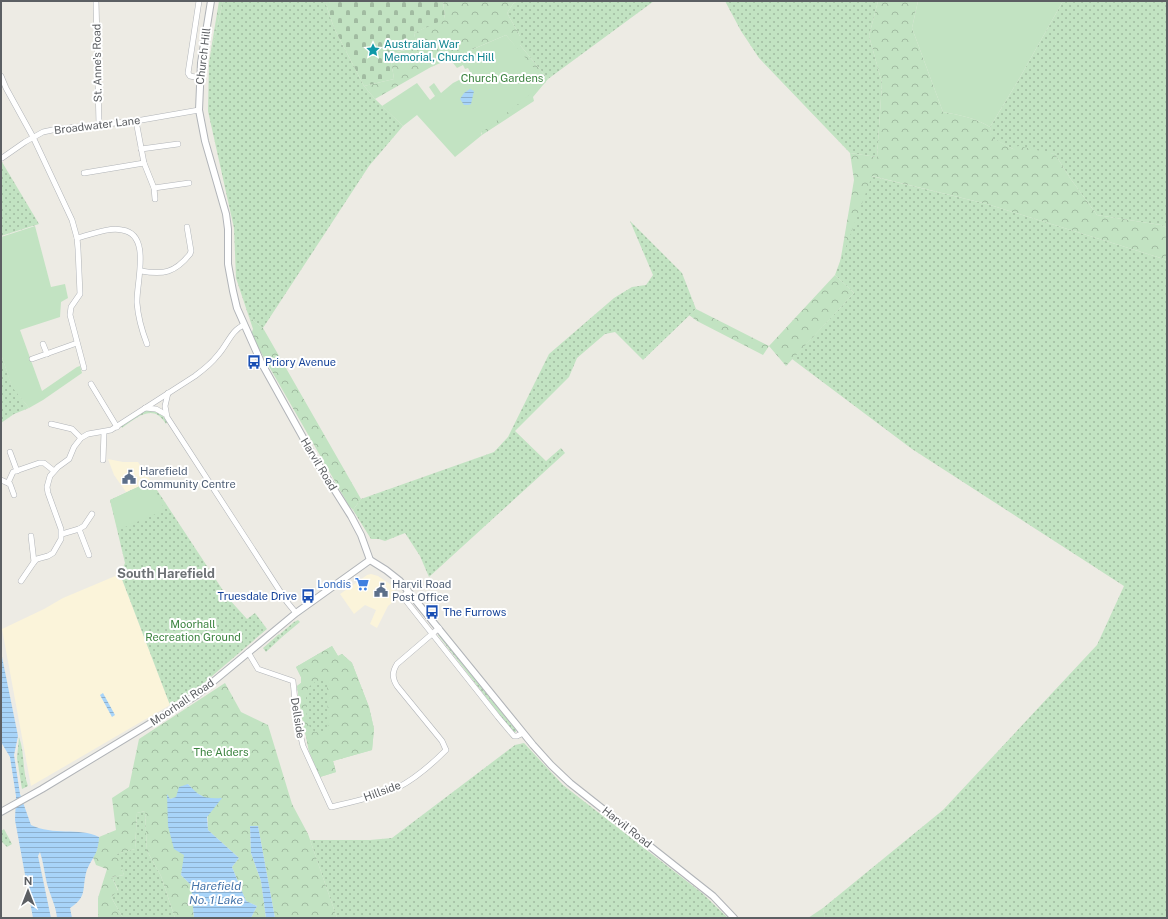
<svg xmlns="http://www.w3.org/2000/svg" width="1168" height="919" viewBox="0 0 1168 919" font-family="'Public Sans',sans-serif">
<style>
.commercial{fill:#fbf4da}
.grass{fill:url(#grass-dots)}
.forest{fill:url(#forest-crowns);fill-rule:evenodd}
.cemetery{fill:url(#cemetery-stones)}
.garden{fill:#c2e3c2}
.water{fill:url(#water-rules)}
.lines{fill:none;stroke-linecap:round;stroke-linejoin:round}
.minor-casing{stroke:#b1b4b8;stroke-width:6}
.tertiary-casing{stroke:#b1b4b8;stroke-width:8}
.minor{stroke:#fff;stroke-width:5}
.tertiary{stroke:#fff;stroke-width:6}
.labels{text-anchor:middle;stroke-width:4;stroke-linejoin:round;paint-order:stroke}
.culture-label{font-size:11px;fill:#0d838f;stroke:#fff;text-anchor:start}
.street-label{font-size:11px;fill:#5c5f63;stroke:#fff}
.park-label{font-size:11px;fill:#3b833f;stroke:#fff}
.transit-label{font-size:11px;fill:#164399;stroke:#fff;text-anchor:start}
.service-label{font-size:11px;fill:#4e5e75;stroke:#fff;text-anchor:start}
.shop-label{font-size:11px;fill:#366cbe;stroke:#fff;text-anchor:end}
.water-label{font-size:12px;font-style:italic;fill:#4675aa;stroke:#fff}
.quarter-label{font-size:13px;font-weight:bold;fill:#6d7175;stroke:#fff}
</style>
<defs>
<pattern id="grass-dots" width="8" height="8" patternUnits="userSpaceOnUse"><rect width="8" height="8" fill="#c2e3c2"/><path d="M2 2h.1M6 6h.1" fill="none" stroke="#a1bba1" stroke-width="1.8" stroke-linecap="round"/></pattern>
<pattern id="forest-crowns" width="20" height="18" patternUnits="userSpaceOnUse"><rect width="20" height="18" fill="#c2e3c2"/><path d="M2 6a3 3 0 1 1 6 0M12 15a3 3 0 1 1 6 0" fill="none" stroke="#a1bba1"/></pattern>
<pattern id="cemetery-stones" width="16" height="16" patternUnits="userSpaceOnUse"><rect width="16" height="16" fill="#c2e3c2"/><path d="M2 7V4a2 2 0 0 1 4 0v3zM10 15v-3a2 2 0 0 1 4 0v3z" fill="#a1bba1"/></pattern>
<pattern id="water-rules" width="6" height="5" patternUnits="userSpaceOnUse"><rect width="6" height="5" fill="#a8d4f9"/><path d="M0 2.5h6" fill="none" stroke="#8cafcd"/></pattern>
</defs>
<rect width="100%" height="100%" fill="#edebe4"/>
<!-- commercial -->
<g class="commercial">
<path d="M 108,459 L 123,462 L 138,462 L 151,481 L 126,492 L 114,475 Z"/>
<path d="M 120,574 L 170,705 L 31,786 L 2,629 L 44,609 L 63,598 Z"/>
<path d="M 371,574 L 378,576 L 396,588 L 394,593 L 398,598 L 388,606 L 377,628 L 370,624 L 376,610 L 365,605 L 354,614 L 340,594 L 367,575 Z"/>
</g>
<!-- grass -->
<g class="grass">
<path d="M 223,1 L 325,1 L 334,28 L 364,86 L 375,99 L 403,126 L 369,166 L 263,328 L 249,317 L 236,278 L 234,228 L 208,111 L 209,62 Z"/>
<path d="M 517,1 L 654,1 L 548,79 L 520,45 L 520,36 L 507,13 L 513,4 Z"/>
<path d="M 725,1 L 878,1 L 869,36 L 882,83 L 877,157 L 850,153 L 759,58 L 741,31 Z"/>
<path d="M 1063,1 L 1167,1 L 1167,228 L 1161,225 L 1097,215 L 1070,178 L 1055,154 L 1013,149 L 992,138 L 990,127 L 1019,79 Z"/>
<path d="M 2,162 L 39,224 L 1,236 L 1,163 Z"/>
<path d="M 871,176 L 987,204 L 1167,260 L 1167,918 L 825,918 L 823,908 L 943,810 L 1097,645 L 1124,586 L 912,449 L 792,359 L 854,293 L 835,275 Z"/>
<path d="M 630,221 L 682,273 L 696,309 L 643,360 L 615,332 L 605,334 L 577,358 L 569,377 L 515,431 L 546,461 L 561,448 L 565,453 L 429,577 L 420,556 L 405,533 L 385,541 L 379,539 L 371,539 L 353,510 L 361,499 L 494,452 L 508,437 L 549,354 L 614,298 L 632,287 L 646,285 L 653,275 Z"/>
<path d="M 1,354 L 12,386 L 29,408 L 14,414 L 1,423 Z"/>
<path d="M 145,411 C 155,410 162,413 167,422 L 166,424 C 153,402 136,418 122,428 L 121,426 Z"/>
<path d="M 151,481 L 228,598 L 247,619 L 255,613 L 267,629 L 198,688 L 170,705 L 120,574 L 125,563 L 110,500 Z"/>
<path d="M 298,620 L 300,622 L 282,637 L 280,634 L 294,622 Z"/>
<path d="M 279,634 L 282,637 L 266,652 L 263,648 Z"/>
<path d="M 438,635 L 439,635 L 516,730 L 516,732 L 514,732 L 510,728 Z"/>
<path d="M 332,646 L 338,656 L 342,654 L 352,663 L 369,707 L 374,729 L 372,750 L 333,761 L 336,772 L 320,777 L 309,751 L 301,712 L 297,686 L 301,683 L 301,677 L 296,667 Z"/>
<path d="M 19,737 C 25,753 22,770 28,786 L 22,789 L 17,758 Z"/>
<path d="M 524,743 L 563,785 L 702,893 L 728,918 L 337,918 L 310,840 L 370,840 L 392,838 L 515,745 Z"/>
<path d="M 145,811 L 147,851 L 161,876 L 175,918 L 123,918 L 111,897 L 118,890 L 112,877 L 124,875 L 116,854 L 135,849 L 137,813 Z"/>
<path d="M 4,829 L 12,844 L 7,847 L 1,841 L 1,831 Z"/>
</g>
<!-- forest -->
<g class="forest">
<path d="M 219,1 L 223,1 L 209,62 Z"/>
<path d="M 443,1 L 517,1 L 513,4 L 507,13 L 520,36 L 520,45 L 548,79 L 533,97 L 534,101 L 482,135 L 480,113 L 515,46 L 506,35 L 431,67 L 375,99 L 364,86 L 394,79 L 390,54 L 417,47 L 414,33 L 445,18 Z"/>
<path d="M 878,1 L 918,1 L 912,28 L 943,112 C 959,115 976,118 990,127 L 993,138 L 1013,149 L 1018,146 L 1055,154 L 1070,178 L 1097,215 L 1161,225 L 1167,228 L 1167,260 L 987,204 L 872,176 L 840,263 L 854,180 L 850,153 L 877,157 L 882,83 L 869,36 Z"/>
<path d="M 835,275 L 854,293 L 786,366 L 769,346 L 763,355 L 697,321 L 689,315 L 696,309 L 769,346 Z"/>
<path d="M 249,317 L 263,328 L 361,499 L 353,510 L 349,506 L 251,335 L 253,329 Z"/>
<path d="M 332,646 L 338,656 L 342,654 L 352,663 L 369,707 L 374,729 L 372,750 L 333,761 L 336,772 L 320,777 L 309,751 L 301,712 L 297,686 L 301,683 L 301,677 L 296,667 ZM 324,679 L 327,681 L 328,727 C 323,735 312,734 309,725 C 306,718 305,699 307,691 C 309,684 318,680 324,679 Z"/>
<path d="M 225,683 L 241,712 L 268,725 L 292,804 L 308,834 L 337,918 L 275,918 L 258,826 L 250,826 L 251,853 L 261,881 L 266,918 L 251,918 L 257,906 L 246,901 L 232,867 L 239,858 L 208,830 L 207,799 L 195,792 L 188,784 L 176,797 L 170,799 L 167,795 L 185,855 L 181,875 L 191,885 L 194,918 L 175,918 L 161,876 L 147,851 L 145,811 L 137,813 L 135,849 L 117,854 L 124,875 L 112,877 L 118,891 L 111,897 L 123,918 L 98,918 L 98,898 L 107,869 L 96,865 L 93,857 L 97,850 L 99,837 L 116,830 L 112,798 L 129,787 L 139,739 Z"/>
</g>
<!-- cemetery -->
<path class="cemetery" d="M 325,1 L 443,1 L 445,19 L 414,33 L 417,46 L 390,54 L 394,79 L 364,86 L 334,28 Z"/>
<!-- garden -->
<g class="garden">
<path d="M 918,1 L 1063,1 L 1019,79 L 990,127 C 976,118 959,115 943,112 L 912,28 Z"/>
<path d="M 506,35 L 546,82 L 481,133 L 482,135 L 455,157 L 417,115 L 403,126 L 382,106 L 417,83 L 430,100 L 435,96 L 429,87 L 434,83 L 441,93 L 453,83 L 471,74 L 468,68 L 465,69 L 463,65 L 457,68 L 450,59 Z"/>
<path d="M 35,226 L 51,287 L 65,284 L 68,298 L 61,302 L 60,317 L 20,330 L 42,391 L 77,367 L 80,366 L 82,373 L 43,400 L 29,408 L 12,387 L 1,354 L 1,237 Z"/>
<path d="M 151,481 L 165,510 L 118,530 L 110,500 Z"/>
<path d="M 189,628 L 191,636 L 189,639 L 185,639 L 180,632 Z"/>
<path d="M 823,908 L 825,918 L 808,918 Z"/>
</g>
<!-- water -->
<g class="water">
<path d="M 470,89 L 474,91 L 471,104 L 469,105 L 464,105 L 460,99 L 464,93 Z"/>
<path d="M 1,652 L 18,736 L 14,755 L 20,794 L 31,825 C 53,836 79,827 99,837 C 99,841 98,846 97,850 C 94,858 88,865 86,873 C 82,890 87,897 70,908 L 72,918 L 57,918 C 56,904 48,892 46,879 C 44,870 43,861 40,852 L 38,856 L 51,918 L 33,918 L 15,820 L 16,796 L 10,757 L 1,742 Z"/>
<path d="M 103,693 L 115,715 L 112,717 L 100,695 Z"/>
<path d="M 188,784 C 200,797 204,799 222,798 L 207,817 L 208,830 L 239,858 L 232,867 L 246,901 L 257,906 L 251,918 L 194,918 L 191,885 L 181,875 L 184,855 L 174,849 L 168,826 L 167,794 L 170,799 L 176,797 L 179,787 Z"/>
<path d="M 250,826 L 258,826 L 275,918 L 266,918 L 261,881 L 251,853 Z"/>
</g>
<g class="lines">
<defs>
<g id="minor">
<path d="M 96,1 L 99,125"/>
<path d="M 199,1 L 188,73 L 190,76 L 200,78"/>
<path d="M 1,76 L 6,88 L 33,137 L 72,220 L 77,238 L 78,249 L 80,294 L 71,307 L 70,315 L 84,368"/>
<path d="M 136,121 L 144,163 L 154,188 L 155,199"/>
<path d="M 141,149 L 178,144"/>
<path d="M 2,158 L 25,142 L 43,132 L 57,129 L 136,121 L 199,110"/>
<path d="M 84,173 L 144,163"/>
<path d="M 154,188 L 189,183"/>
<path d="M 77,238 C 90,235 108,227 122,230 C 152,234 136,283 137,303 C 138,317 142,331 147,344"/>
<path d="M 141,271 C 163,275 175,273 190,254 L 191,251 L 187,227"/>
<path d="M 43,344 L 47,354"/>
<path d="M 32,359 L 77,343"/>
<path d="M 91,384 L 117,427"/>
<path d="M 168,393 L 165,406 L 167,417 L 287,602 L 296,613"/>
<path d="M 145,408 L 156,409 L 165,414"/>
<path d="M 51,424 L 72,429 L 81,438"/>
<path d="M 10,452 L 17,471"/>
<path d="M 103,460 L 104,432"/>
<path d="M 1,480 L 10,484 L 14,495"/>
<path d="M 8,483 L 13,472 L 39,463 L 44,463 L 54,471"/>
<path d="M 79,529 L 84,526 L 92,514"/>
<path d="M 62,534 L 79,529 L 89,555"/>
<path d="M 31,536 L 34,562"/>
<path d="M 21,581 L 34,562 L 37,559 L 48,556 L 53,553 L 61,539 L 61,529 L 48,493 L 47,487 L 50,476 L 58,467 L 69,459 L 74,447 L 81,438 L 88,434 L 111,430 L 195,376 C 203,370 211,364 217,356 C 227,346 231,330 244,325"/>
<path d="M 408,591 L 403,597 L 498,717 L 514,736 L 517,736 L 523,733"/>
<path d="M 248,652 L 258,669 L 293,681 L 297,721 L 303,746 L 331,807 C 352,802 376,797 397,788 C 413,780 433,763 446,750 L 442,741 L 397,686 C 392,678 392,672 397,664 L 439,628"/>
</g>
<g id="tertiary">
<path d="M 211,1 L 201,63 L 199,110 L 205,141 L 226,214 L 228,229 L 228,264 L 233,291 L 237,308 L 261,362 L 315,459 L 351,516 L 361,535 L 370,560 L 386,570 L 400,581 L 408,591 L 533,745 L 551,765 L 570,783 L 713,896 L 734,918"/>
<path d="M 1,812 L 42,789 L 197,695 L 296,613 L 370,560"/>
</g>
</defs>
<!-- minor casing -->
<use href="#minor" class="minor-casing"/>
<!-- tertiary casing -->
<use href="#tertiary" class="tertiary-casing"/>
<!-- minor -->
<use href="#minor" class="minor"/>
<!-- tertiary -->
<use href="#tertiary" class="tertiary"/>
</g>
<!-- icons -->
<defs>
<symbol id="sight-bare" viewBox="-9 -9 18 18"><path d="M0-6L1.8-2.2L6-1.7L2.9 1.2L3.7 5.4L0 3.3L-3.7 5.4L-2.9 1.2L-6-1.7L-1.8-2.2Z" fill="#0f9aa8" stroke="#fff" stroke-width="2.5" paint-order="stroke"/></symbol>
<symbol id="bus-bare" viewBox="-9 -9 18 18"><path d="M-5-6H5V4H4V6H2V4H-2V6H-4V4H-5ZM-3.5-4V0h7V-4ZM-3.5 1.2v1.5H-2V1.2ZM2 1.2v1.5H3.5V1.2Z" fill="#1a4fb4" stroke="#fff" stroke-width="2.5" paint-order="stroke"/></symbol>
<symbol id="civic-bare" viewBox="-9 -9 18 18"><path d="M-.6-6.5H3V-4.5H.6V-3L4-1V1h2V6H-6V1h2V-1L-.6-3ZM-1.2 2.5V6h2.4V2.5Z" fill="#5c6f8a" stroke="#fff" stroke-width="2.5" paint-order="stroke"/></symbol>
<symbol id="supermarket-bare" viewBox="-9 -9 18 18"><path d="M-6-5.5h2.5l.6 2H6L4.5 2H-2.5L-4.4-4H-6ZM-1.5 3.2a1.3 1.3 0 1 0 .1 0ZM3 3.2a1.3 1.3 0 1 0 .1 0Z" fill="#3f7fe0" stroke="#fff" stroke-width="2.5" paint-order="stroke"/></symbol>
</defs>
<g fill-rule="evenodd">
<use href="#sight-bare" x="363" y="40" width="20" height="20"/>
<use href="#bus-bare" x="244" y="352" width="20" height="20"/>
<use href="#civic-bare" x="119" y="467" width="20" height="20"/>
<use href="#supermarket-bare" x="352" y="574" width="20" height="20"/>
<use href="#civic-bare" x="371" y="580" width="20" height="20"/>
<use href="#bus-bare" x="298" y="586" width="20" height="20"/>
<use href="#bus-bare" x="422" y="602" width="20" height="20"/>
</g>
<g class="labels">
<!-- culture labels -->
<g class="culture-label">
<text x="384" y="48">Australian War<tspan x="384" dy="13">Memorial, Church Hill</tspan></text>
</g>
<!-- street labels -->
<g class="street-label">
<text transform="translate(203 56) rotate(-83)" y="4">Church Hill</text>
<text transform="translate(97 63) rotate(-91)" y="4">St. Anne's Road</text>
<text transform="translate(97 125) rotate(-7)" y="4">Broadwater Lane</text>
<text transform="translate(319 464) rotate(59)" y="4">Harvil Road</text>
<text transform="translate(182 702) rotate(-34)" y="4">Moorhall Road</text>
<text transform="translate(298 718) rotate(81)" y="4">Dellside</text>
<text transform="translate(382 791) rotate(-20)" y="4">Hillside</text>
<text transform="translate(627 827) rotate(38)" y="4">Harvil Road</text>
</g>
<!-- park labels -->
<g class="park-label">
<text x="502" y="82">Church Gardens</text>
<text x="193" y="628">Moorhall<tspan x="193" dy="13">Recreation Ground</tspan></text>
<text x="221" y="756">The Alders</text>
</g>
<!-- transit labels -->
<g class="transit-label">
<text x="265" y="366">Priory Avenue</text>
<text x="297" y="600" text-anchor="end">Truesdale Drive</text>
<text x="443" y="616">The Furrows</text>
</g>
<!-- service labels -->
<g class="service-label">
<text x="140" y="475">Harefield<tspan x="140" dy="13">Community Centre</tspan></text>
<text x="392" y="588">Harvil Road<tspan x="392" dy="13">Post Office</tspan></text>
</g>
<!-- shop labels -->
<g class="shop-label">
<text x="351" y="588">Londis</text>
</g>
<!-- water labels -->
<g class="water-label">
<text x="216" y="890">Harefield<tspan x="216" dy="14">No. 1 Lake</tspan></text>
</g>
<!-- quarter labels -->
<g class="quarter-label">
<text x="166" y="578">South Harefield</text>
</g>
</g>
<!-- border -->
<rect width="1168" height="919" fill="none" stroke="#5c5f63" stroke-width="4"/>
<!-- north arrow -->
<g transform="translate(28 891)" stroke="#ffffff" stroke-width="3" paint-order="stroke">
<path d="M0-3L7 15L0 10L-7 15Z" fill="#5c5f63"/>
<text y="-6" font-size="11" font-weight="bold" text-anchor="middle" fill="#5c5f63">N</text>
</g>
</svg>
